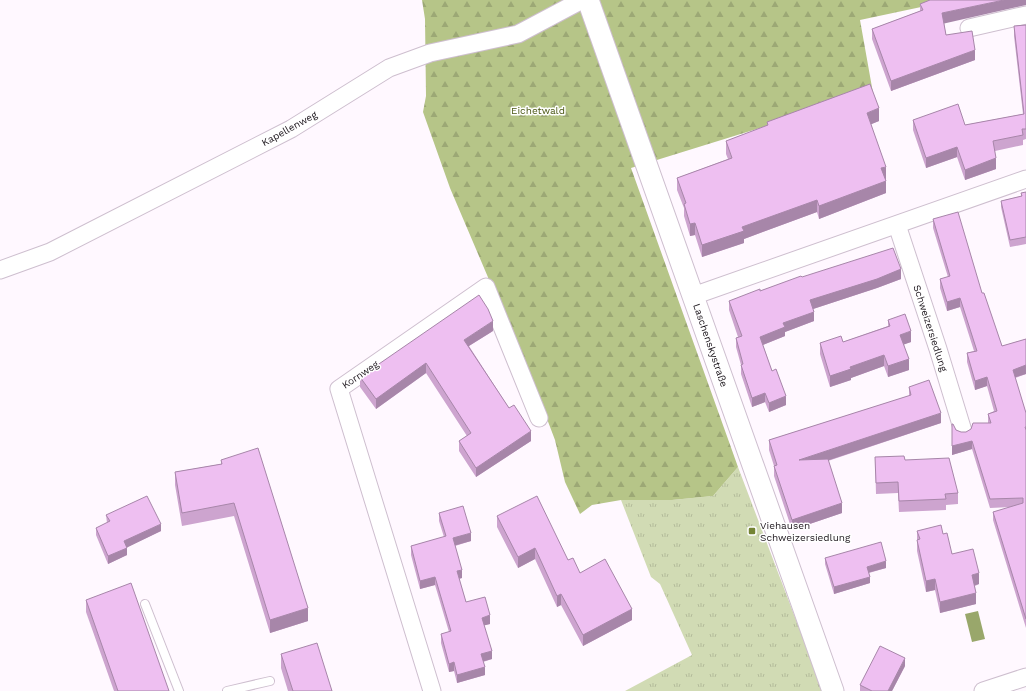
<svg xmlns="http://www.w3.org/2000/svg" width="1026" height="691" viewBox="0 0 1026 691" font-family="'Work Sans',sans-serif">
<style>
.grass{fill:url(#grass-tufts)}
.forest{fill:url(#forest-firs)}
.water{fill:#99a76b}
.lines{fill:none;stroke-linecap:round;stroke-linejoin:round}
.service-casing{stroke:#cebfcf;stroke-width:10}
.minor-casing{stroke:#cebfcf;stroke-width:19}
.tertiary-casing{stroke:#cebfcf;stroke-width:23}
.service{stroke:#fff;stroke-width:8}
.minor{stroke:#fff;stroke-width:17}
.tertiary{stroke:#fff;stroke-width:21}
.wall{fill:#cda4cf}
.shaded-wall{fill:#a786a9}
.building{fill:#eebff1;stroke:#a786a9}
.poi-dot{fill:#748434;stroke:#fff;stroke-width:1.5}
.labels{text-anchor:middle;stroke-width:3;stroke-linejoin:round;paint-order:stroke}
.park-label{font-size:10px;fill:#4a5713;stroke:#fff}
.street-label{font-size:10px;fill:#1d171d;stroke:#fff}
.poi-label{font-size:10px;fill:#1d171d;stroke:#fff;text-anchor:start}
</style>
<defs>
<pattern id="grass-tufts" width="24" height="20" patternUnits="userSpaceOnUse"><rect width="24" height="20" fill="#d1dbb4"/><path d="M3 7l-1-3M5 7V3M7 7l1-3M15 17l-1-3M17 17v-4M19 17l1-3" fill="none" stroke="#b3bb9a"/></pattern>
<pattern id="forest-firs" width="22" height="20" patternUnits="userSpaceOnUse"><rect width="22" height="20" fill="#b6c588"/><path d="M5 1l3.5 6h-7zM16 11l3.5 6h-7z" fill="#9ca875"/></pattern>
</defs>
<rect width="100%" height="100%" fill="#fff8ff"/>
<!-- grass -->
<path class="grass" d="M 738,467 L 823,691 L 625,691 L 692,655 L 660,584 L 651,577 L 621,500 L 672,500 L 713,496 Z"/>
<!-- forest -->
<path class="forest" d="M 422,0 L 954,0 L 860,20 L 873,93 L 631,168 L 738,467 L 713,496 L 672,500 L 621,500 L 592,505 L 580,514 L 565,482 L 555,440 L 536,390 L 450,188 L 423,112 L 426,96 L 425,19 Z"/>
<!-- water -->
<path class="water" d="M 978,611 L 985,639 L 972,642 L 965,614 Z"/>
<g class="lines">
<defs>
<g id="service">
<path d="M 145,604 L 179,691"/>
<path d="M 227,691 L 270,681"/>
</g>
<g id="minor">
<path d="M 969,28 L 1026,15"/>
<path d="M 897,225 L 938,349 L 963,431"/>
<path d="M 0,270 L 50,252 L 291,129 L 389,68 L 430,53 L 518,34 L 582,0"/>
<path d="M 693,296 L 1026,179"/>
<path d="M 432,691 L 339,389 L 486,287 L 539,418"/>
<path d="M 983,691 L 1026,677"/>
</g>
<path id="tertiary" d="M 588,0 L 693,296 L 833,691"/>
</defs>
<!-- service casing -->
<use href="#service" class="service-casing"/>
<!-- minor casing -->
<use href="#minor" class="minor-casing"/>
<!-- tertiary casing -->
<use href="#tertiary" class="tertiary-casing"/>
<!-- service -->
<use href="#service" class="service"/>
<!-- minor -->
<use href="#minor" class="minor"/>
<!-- tertiary -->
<use href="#tertiary" class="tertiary"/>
</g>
<!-- wall -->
<g class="wall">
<path d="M 920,4 L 944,23 L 946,35 L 975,60 L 891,91 L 872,39 L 872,29 L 920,11 Z"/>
<path d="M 1026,25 L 1026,139 L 1023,140 L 1023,145 L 995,151 L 996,169 L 965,180 L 957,157 L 926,168 L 913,130 L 913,120 L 965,125 L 1023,114 L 1014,36 L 1014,26 Z"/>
<path d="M 879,121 L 871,124 L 886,179 L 885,179 L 886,193 L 819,219 L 817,212 L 744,239 L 744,243 L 702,257 L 695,235 L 690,236 L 684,216 L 684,208 L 677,190 L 677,178 L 728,159 L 726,154 L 726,141 L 767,126 L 767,122 Z"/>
<path d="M 1026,192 L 1026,244 L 1010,247 L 1001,207 L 1001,201 L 1021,196 L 1021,193 Z"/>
<path d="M 933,219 L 982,293 L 1002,346 L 1026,339 L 1026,374 L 1015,378 L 1026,413 L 1026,628 L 993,520 L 993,512 L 1011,507 L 990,508 L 972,449 L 952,455 L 952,424 L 956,430 L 961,432 L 966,432 L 988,423 L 988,414 L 994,411 L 987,386 L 975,390 L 967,362 L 967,353 L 974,351 L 960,307 L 947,311 L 940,288 L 940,279 L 948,277 L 933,228 Z"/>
<path d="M 802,277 L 901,279 L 877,288 L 813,309 L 814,321 L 785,332 L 785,336 L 763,345 L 772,371 L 786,405 L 769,412 L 765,402 L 752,407 L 741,374 L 741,365 L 736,347 L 736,338 L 738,337 L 729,310 L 729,301 Z"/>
<path d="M 888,320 L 911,342 L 904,344 L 909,370 L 888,377 L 884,366 L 851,378 L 851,380 L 830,387 L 820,354 L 820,343 L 843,342 L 888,326 Z"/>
<path d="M 493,331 L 469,346 L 509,408 L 531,441 L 476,477 L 459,451 L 459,441 L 467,436 L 426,373 L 376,409 L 360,387 L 360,377 Z"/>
<path d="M 909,387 L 941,423 L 828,461 L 842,513 L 792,530 L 774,476 L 774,466 L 769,450 L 769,440 L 909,396 Z"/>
<path d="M 875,457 L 905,460 L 958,493 L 958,504 L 946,505 L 946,510 L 899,512 L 898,493 L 876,494 Z"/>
<path d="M 221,460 L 308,621 L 270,633 L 234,516 L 182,526 L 175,485 L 175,472 L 221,464 Z"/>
<path d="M 439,513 L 471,541 L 455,546 L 462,578 L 459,579 L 466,602 L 490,624 L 484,625 L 492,659 L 483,662 L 485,675 L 457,683 L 454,671 L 449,672 L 441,643 L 441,634 L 449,632 L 435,585 L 420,589 L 411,555 L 411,546 L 444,537 L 439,521 Z"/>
<path d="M 106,515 L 161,531 L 127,547 L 127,555 L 108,564 L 96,535 L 96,528 L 107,523 Z"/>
<path d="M 497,516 L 568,560 L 580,573 L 632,620 L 583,646 L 561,605 L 557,607 L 535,559 L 518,568 L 497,527 Z"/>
<path d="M 917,531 L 943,534 L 952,554 L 979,584 L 975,586 L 976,604 L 940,613 L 935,590 L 926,592 L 917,551 Z"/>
<path d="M 825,558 L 886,568 L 869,573 L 870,583 L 834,594 L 825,564 Z"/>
<path d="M 86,600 L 169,691 L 114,691 L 86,612 Z"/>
<path d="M 281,654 L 332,691 L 288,691 L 281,668 Z"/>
<path d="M 905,666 L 892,691 L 860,691 L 860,685 Z"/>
</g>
<!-- shaded-wall -->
<g class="shaded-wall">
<path d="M 1004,0 L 1026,0 L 1026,5 L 942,24 L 942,13 Z"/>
<path d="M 975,50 L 975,60 L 891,91 L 891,81 Z"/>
<path d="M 879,108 L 879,121 L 867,126 L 867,113 Z"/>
<path d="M 957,147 L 957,157 L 926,168 L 926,158 Z"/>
<path d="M 996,158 L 996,169 L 965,180 L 965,170 Z"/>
<path d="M 886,167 L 886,179 L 881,181 L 881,168 Z"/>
<path d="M 886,181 L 886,193 L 819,219 L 819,206 Z"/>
<path d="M 817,200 L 817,212 L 744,239 L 744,243 L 702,257 L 702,245 L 742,227 Z"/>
<path d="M 695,223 L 695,235 L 690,236 L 690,224 Z"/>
<path d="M 901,269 L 901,279 L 877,288 L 810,310 L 810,300 Z"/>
<path d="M 960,298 L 960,307 L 947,311 L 947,302 Z"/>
<path d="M 814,312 L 814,321 L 785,332 L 785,336 L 760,346 L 760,337 L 783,323 Z"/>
<path d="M 493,321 L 493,331 L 464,349 L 464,340 Z"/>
<path d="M 911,331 L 911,342 L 900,346 L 900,335 Z"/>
<path d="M 884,355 L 884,366 L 851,378 L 851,380 L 830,387 L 830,376 L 850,367 Z"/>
<path d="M 909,359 L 909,370 L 888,377 L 888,366 Z"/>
<path d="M 426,363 L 426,373 L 376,409 L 376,399 Z"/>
<path d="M 1026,365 L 1026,374 L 1013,378 L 1013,370 Z"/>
<path d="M 987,377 L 987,386 L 975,390 L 975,381 Z"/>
<path d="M 765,393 L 765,402 L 752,407 L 752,398 Z"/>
<path d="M 786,396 L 786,405 L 769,412 L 769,403 Z"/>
<path d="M 941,413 L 941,423 L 799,470 L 799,460 Z"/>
<path d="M 531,431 L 531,441 L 476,477 L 476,468 Z"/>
<path d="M 972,441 L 972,449 L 952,455 L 952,446 Z"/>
<path d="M 842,503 L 842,513 L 792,530 L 792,520 Z"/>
<path d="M 161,524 L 161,531 L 124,549 L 124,541 Z"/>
<path d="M 471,533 L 471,541 L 453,546 L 453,538 Z"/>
<path d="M 127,548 L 127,555 L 108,564 L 108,556 Z"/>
<path d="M 535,548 L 535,559 L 518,568 L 518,557 Z"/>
<path d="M 886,561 L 886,568 L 867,573 L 867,567 Z"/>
<path d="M 462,570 L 462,578 L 457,579 L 457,571 Z"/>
<path d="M 979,573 L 979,584 L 972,586 L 972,575 Z"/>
<path d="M 435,577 L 435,585 L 420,589 L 420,581 Z"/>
<path d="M 870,577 L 870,583 L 834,594 L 834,587 Z"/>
<path d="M 935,579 L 935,590 L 926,592 L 926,581 Z"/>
<path d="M 976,593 L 976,604 L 940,613 L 940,602 Z"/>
<path d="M 561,594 L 561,605 L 557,607 L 557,596 Z"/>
<path d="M 308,608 L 308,621 L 270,633 L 270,620 Z"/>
<path d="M 632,609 L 632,620 L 583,646 L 583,635 Z"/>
<path d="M 490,615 L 490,624 L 482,626 L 482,618 Z"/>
<path d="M 492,651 L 492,659 L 481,662 L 481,654 Z"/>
<path d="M 905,658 L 905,666 L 892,691 L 888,691 Z"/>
<path d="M 454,662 L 454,671 L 449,672 L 449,664 Z"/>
<path d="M 485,667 L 485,675 L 457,683 L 457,675 Z"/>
</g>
<!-- building -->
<g class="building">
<path d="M 930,0 L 1004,0 L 942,13 L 946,35 L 972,31 L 975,50 L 891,81 L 872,29 L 923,10 L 920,4 Z"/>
<path d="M 1026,25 L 1026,129 L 1022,129 L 1023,135 L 993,141 L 996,158 L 965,170 L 957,147 L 926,158 L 913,120 L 958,104 L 965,125 L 1024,114 L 1014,26 Z"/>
<path d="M 870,84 L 879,108 L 867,113 L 886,167 L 881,168 L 886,181 L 819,206 L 817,200 L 742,227 L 744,231 L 702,245 L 695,223 L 690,224 L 684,204 L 686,203 L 677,178 L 732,158 L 726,141 L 768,125 L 767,122 Z"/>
<path d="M 1026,192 L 1026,237 L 1010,240 L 1001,201 L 1022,196 L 1021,193 Z"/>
<path d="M 958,212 L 982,293 L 984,293 L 1002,346 L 1026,339 L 1026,365 L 1013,370 L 1026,413 L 1026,427 L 1025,427 L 1026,430 L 1026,619 L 993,512 L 1023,503 L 1023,498 L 990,499 L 972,441 L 952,446 L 952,424 L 953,424 L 956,430 L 961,432 L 966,432 L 971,429 L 973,423 L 991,423 L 988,414 L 997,411 L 987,377 L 975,381 L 967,353 L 977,351 L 960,298 L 947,302 L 940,279 L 950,276 L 933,219 Z"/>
<path d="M 893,248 L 901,269 L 877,279 L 810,300 L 814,312 L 783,323 L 785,327 L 760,337 L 772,371 L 776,369 L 786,396 L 769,403 L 765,393 L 752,398 L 741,365 L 743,364 L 736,338 L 742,336 L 729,301 L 760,289 L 760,291 L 801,276 L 802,277 Z"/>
<path d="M 479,295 L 488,309 L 493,321 L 464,340 L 509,408 L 514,405 L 531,431 L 476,468 L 459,441 L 471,433 L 426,363 L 376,399 L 360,377 Z"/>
<path d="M 905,314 L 911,331 L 900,335 L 909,359 L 888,366 L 884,355 L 850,367 L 851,369 L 830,376 L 820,343 L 841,336 L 843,342 L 890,326 L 888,320 Z"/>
<path d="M 929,380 L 941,413 L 799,460 L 828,459 L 842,503 L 792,520 L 774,466 L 777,465 L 769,440 L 911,395 L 909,387 Z"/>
<path d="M 258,448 L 308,608 L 270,620 L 234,503 L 182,513 L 175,472 L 222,464 L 221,460 Z"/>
<path d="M 904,456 L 905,460 L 949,458 L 958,493 L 945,494 L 946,499 L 899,501 L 898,482 L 876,483 L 875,457 Z"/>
<path d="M 147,496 L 161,524 L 124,541 L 127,548 L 108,556 L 96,528 L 110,521 L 106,515 Z"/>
<path d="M 537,496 L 568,560 L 573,558 L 580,573 L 605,559 L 632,609 L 583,635 L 561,594 L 557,596 L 535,548 L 518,557 L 497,516 Z"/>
<path d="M 463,506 L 471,533 L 453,538 L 462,570 L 457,571 L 466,602 L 485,597 L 490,615 L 482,618 L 492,651 L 481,654 L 485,667 L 457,675 L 454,662 L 449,664 L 441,634 L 451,631 L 435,577 L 420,581 L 411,546 L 446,536 L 439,513 Z"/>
<path d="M 941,525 L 943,534 L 947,533 L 952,554 L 973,549 L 979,573 L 972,575 L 976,593 L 940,602 L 935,579 L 926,581 L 917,540 L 920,539 L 917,531 Z"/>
<path d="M 881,542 L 886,561 L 867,567 L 870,577 L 834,587 L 825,558 Z"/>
<path d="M 131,583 L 169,691 L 118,691 L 86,600 Z"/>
<path d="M 317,643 L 332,691 L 293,691 L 281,654 Z"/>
<path d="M 880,646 L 905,658 L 888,691 L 872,691 L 860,685 Z"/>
</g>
<!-- markers -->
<rect class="poi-dot" x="748" y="527" width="8" height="8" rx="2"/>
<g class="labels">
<!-- park labels -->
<g class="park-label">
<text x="538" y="114">Eichetwald</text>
</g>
<!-- street labels -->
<g class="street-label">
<text transform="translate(289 128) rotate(-29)" y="4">Kapellenweg</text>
<text transform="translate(931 328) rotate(72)" y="4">Schweizersiedlung</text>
<text transform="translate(711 345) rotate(71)" y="4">Laschenskystraße</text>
<text transform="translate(360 374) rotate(-34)" y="4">Kornweg</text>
</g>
<!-- poi labels -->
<g class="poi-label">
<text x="760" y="529">Viehausen<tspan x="760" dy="12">Schweizersiedlung</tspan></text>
</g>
</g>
</svg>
